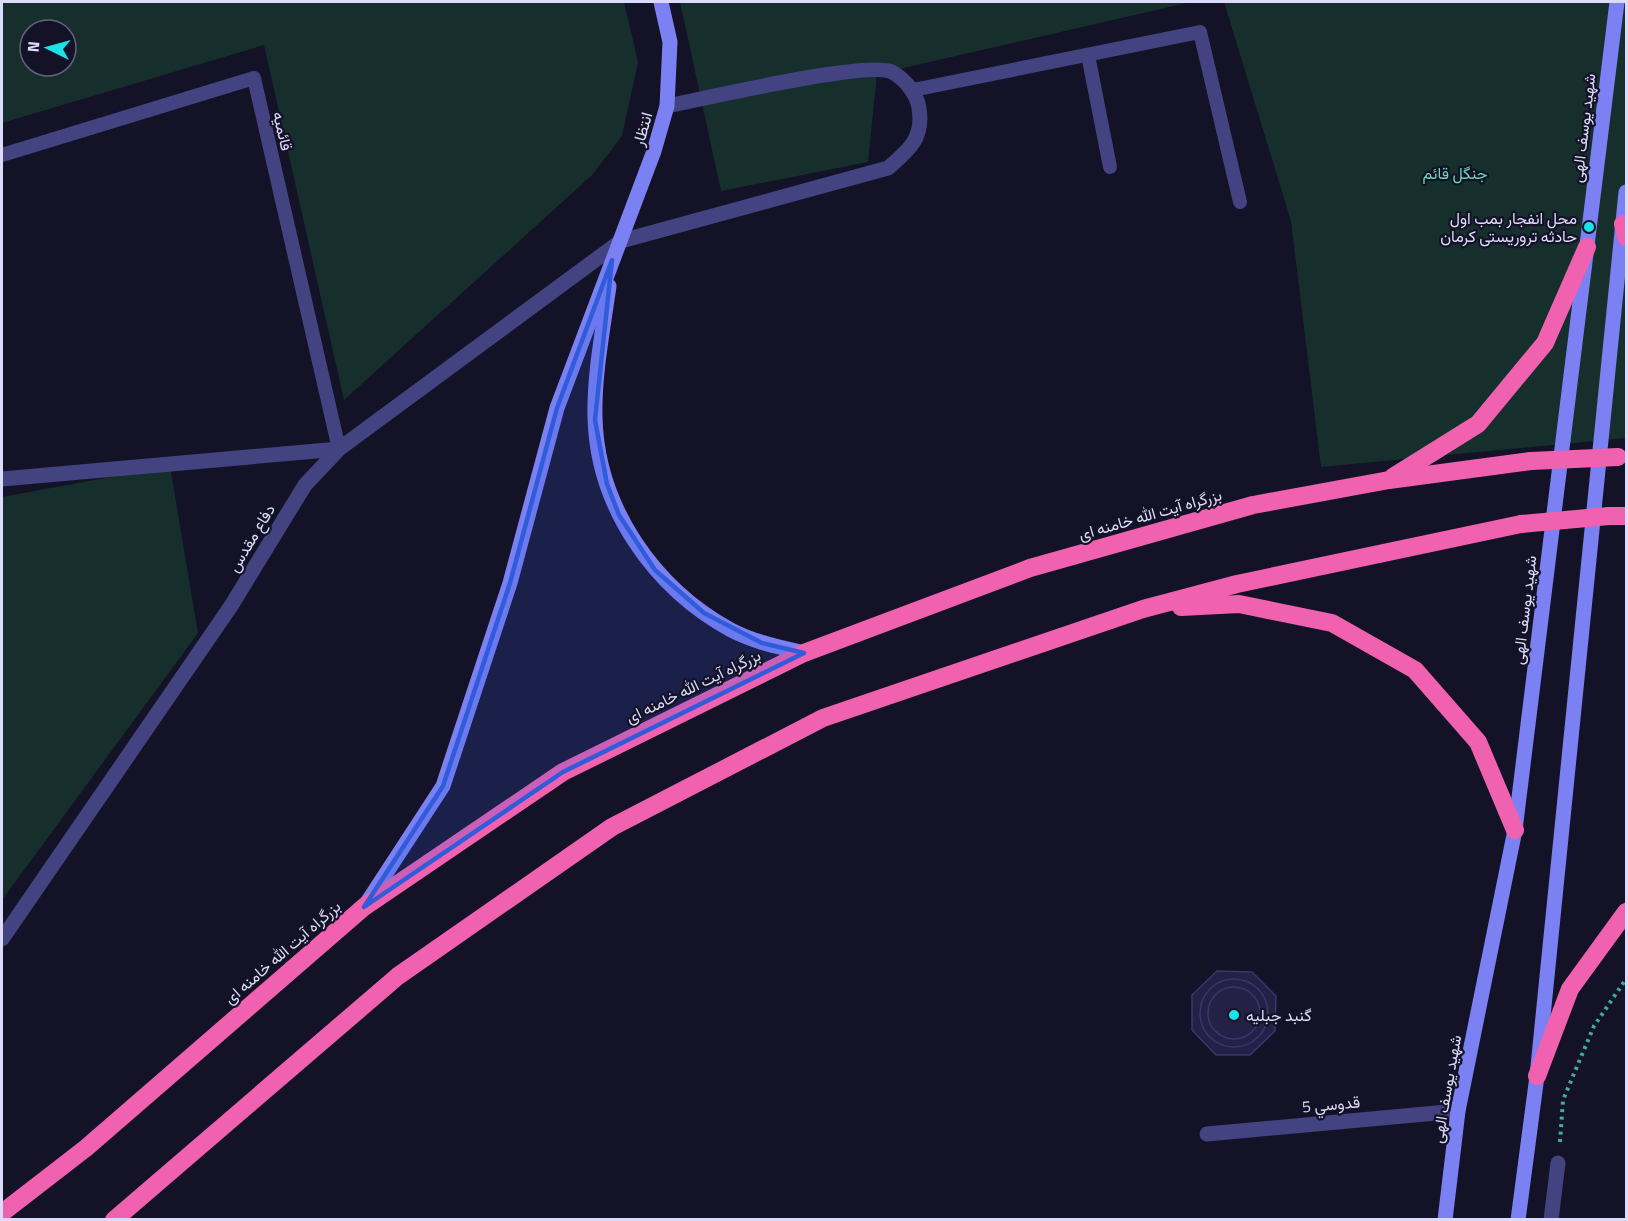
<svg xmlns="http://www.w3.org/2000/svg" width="1628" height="1221" viewBox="0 0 1628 1221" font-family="'Titillium Web',Vazirmatn,sans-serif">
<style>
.green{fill:#162f2d;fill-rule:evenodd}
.building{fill:#252045;stroke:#3c346f;stroke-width:1.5}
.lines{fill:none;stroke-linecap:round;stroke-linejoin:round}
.path{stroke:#3caea0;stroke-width:4;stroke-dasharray:3 4.5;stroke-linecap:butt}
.lane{stroke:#424380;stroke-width:14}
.street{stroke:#424380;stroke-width:15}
.secondary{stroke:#7b80f2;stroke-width:15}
.highway{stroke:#f061af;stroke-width:18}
.highway-bridge{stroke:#f061af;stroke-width:18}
.marked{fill:#305cdc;fill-opacity:0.2;stroke:#305cdc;stroke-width:4.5;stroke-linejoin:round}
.poi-dot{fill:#19e2e9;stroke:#141226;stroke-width:2}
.labels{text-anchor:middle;stroke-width:4.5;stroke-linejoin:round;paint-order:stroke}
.street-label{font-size:16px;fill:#dcdbfb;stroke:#141226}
.park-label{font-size:16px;fill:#6dd5b4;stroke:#141226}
.poi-label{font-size:16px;fill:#dcdbfb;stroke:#141226;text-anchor:end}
</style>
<rect width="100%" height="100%" fill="#141226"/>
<!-- green -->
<g class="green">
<path d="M 2,2 L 624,2 L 638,62 L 622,136 L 592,175 L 344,400 L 264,45 L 2,123 ZM 30,30 L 66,30 L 66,66 L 30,66 Z"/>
<path d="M 680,2 L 1191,2 L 877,74 L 868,162 L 721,191 Z"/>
<path d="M 1224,2 L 1626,2 L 1626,438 L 1321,467 L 1291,221 Z"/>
<path d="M 170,466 L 198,633 L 2,900 L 2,497 Z"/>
</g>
<!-- building -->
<g class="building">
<path d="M 1217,971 L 1252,972 L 1276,996 L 1275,1031 L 1250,1055 L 1216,1055 L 1192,1030 L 1192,995 Z"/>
<circle cx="1234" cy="1013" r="34"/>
<circle cx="1234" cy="1013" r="26"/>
</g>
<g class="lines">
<!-- path -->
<path class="path" d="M 1560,1142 L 1563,1100 L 1594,1026 L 1626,979"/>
<!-- lane -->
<g class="lane">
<path d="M 1088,55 L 1110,167"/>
<path d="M 913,90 L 1200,32 L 1240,202"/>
<path d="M 2,155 L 254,78 L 339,449"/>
</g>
<!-- street -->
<g class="street">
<path d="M 2,479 L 339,449"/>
<path d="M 2,939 L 231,606 L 305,485 L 339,449 L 621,241 L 888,168 C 909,150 924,138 919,108 C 917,94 905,79 892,72 C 868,60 703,99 667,106"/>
<path d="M 1207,1134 L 1458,1111"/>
<path d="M 1551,1220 L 1558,1163"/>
</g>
<!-- secondary -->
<g class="secondary">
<path d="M 609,286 C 603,330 594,374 595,417 C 597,507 654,588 731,630 C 754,642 779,647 804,653"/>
<path d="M 366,904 L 443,786 L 510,583 L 557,408 L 654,151 L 667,106 L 670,42 L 661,2"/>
<path d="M 1445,1220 L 1458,1111 L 1515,830 L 1617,2"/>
<path d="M 1518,1220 L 1537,1076 L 1626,192"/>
</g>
<!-- highway -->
<g class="highway">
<path d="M 1623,224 L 1626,237"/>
<path d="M 1393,477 L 1478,424 L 1545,343 L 1587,247"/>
<path d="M 1609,516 L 1626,516"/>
<path d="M 1181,607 L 1239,604 L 1332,623 L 1415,670 L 1478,742 L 1515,830"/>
<path d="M 1537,1076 L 1570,989 L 1626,912"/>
<path d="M 2,1213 L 86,1148 L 364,907 L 563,772 L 804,653 L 1030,568 L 1253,505 L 1389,480 L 1531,461"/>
<path d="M 114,1220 L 398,976 L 612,827 L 823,718 L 1143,609 L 1237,584 L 1521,524"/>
</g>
<!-- highway-bridge -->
<g class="highway-bridge">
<path d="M 1531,461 L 1618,457"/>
<path d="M 1521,524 L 1609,516"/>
</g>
</g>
<!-- marked area -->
<path class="marked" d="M 612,260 L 595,420 L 607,484 L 619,515 L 655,570 L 704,613 L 762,643 L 804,653 L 563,772 L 364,907 L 443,786 L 510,583 L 557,408 Z"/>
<!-- markers -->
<g class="poi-dot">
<circle cx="1589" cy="227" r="6"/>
<circle cx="1234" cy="1015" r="6"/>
</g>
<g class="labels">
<!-- street labels -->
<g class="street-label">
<text transform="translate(1583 128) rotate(-83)" y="6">شهید یوسف الهی</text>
<text transform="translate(642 129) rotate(-74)" y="6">انتظار</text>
<text transform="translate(283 131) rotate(77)" y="6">قائمیه</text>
<text transform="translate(1150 514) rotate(-16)" y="6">بزرگراه آیت الله خامنه ای</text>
<text transform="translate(251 538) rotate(-59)" y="6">دفاع مقدس</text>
<text transform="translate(1524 610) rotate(-83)" y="6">شهید یوسف الهی</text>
<text transform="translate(693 686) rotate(-26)" y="6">بزرگراه آیت الله خامنه ای</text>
<text transform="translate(282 952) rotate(-41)" y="6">بزرگراه آیت الله خامنه ای</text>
<text transform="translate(1446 1089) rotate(-80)" y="6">شهید یوسف الهی</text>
<text transform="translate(1331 1104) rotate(-5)" y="6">قدوسي 5</text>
</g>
<!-- park labels -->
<g class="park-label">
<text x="1455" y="179">جنگل قائم</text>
</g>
<!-- poi labels -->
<g class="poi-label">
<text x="1577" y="224">محل انفجار بمب اول<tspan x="1577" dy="18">حادثه تروریستی کرمان</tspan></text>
<text x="1246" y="1021" text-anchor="start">گنبد جبلیه</text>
</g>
</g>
<!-- border -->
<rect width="1628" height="1221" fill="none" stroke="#dcdbfb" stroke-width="6"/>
<!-- north arrow -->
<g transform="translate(48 48) rotate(275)"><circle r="28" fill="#141226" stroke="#64627b" stroke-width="1.5"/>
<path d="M0-4.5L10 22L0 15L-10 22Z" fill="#19e2e9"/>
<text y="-9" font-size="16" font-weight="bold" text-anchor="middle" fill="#dcdbfb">N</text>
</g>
</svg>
